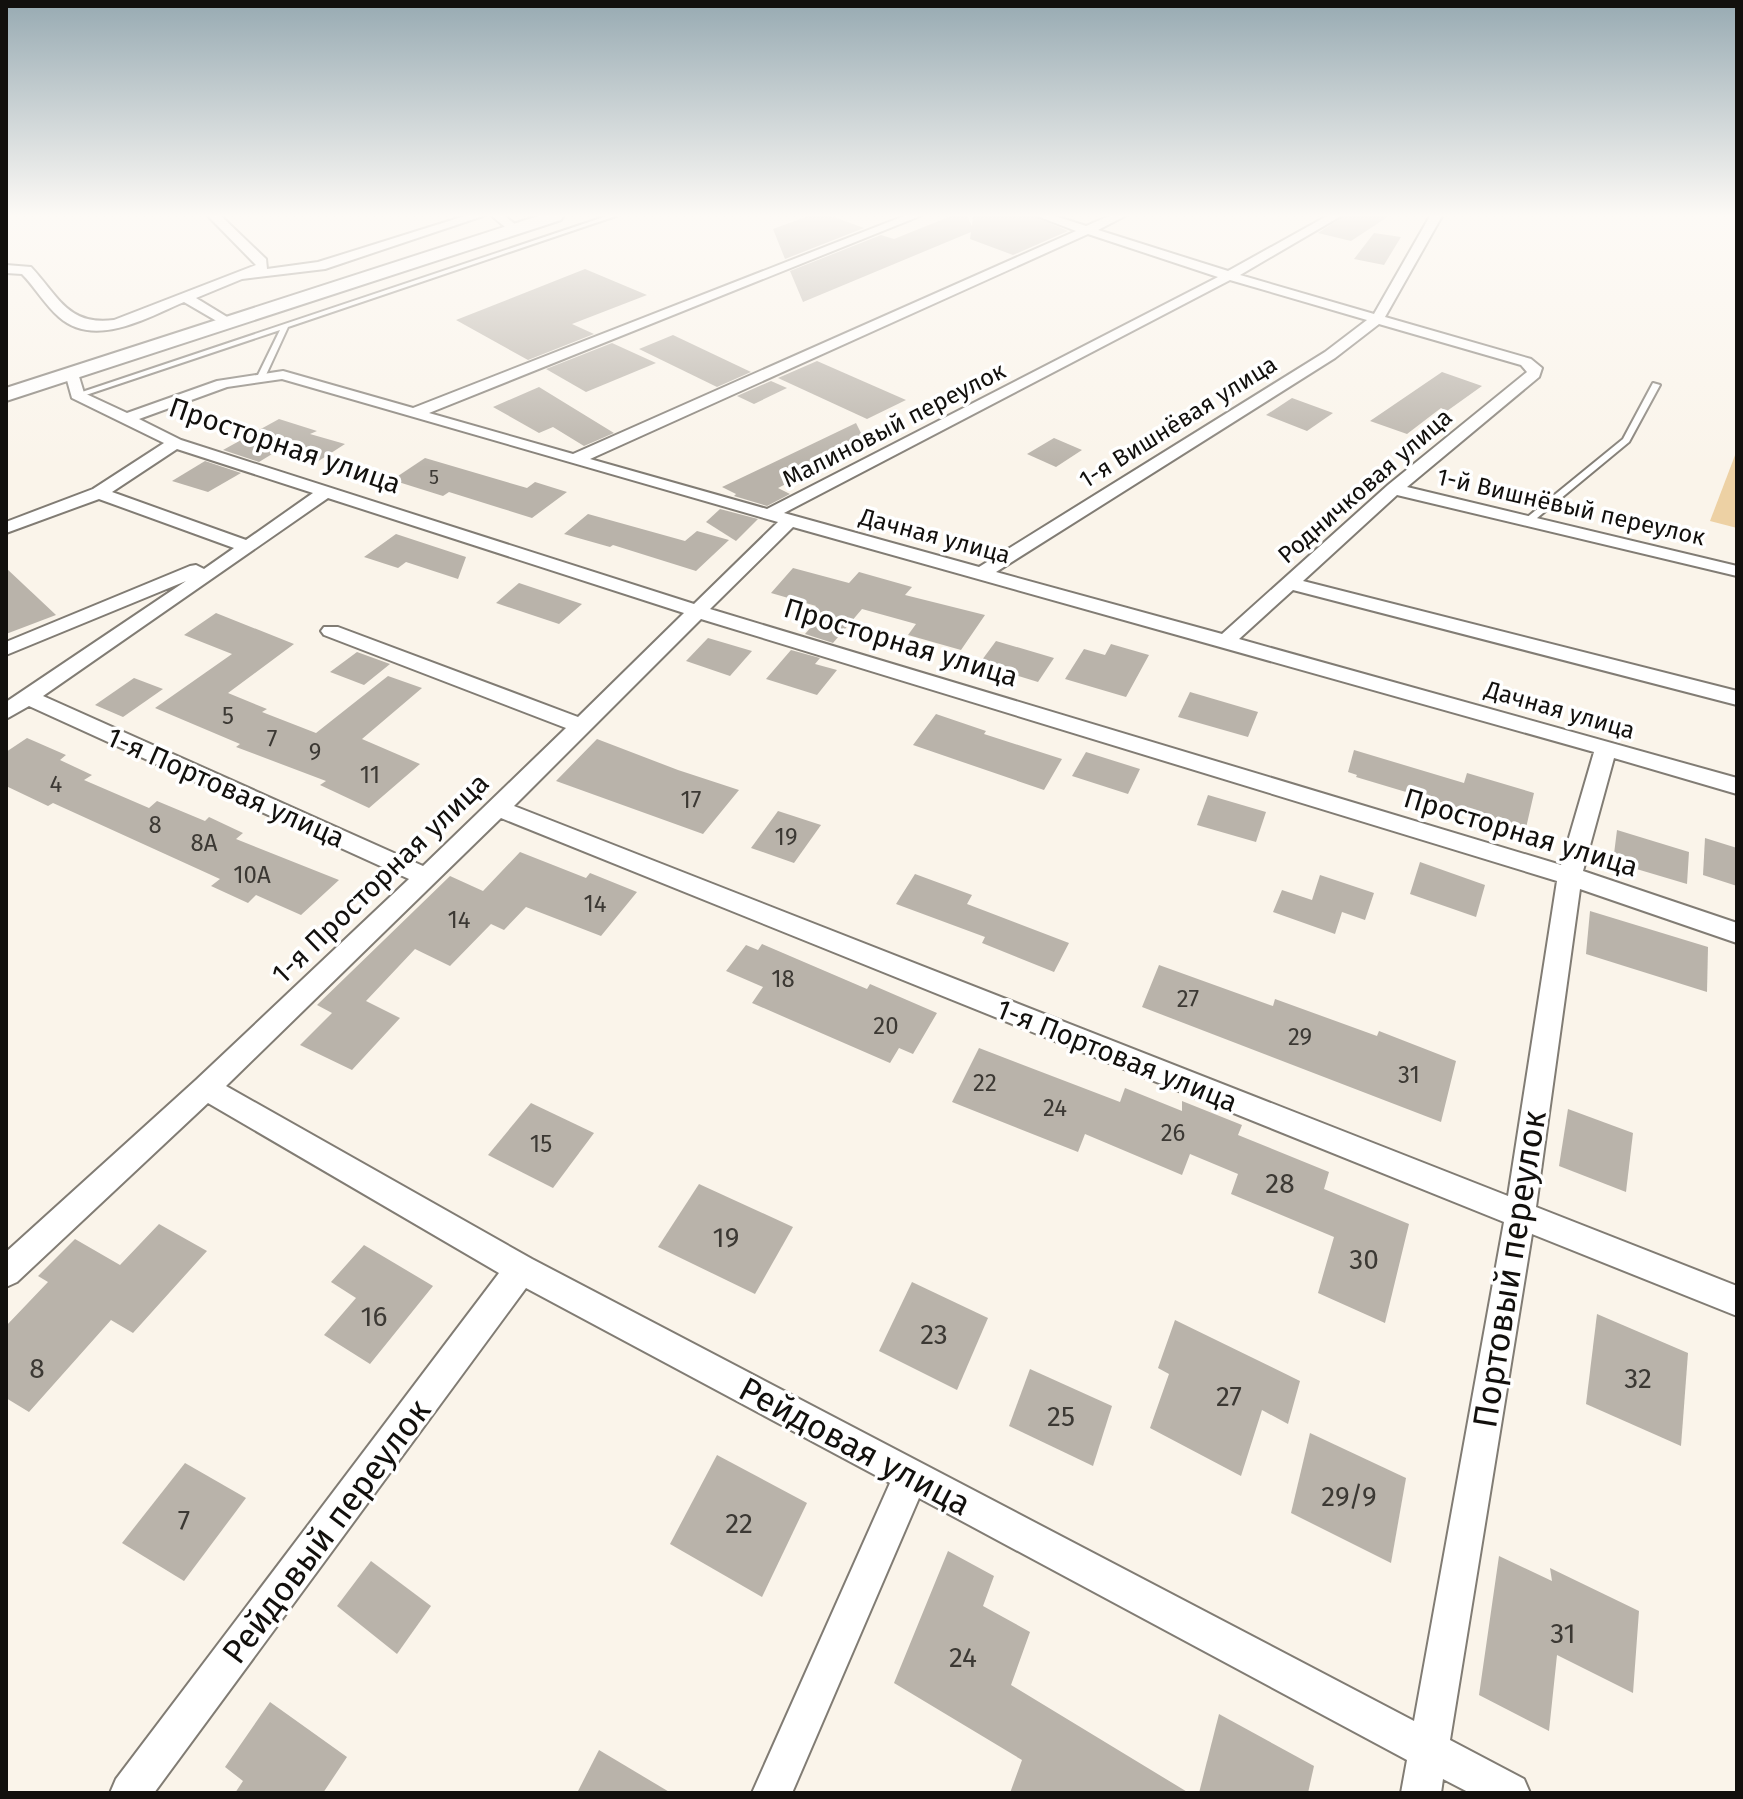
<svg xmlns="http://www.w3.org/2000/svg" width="1743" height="1799" viewBox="0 0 1743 1799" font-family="'Fira Sans',sans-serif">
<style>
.green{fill:#edd1a4}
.building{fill:#b9b3aa}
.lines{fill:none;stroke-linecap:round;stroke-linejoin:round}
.service-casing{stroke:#817c74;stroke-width:4}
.minor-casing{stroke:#817c74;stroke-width:4}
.secondary-casing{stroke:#817c74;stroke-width:4}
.service{fill:#fff;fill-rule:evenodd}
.minor{fill:#fff;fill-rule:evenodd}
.secondary{fill:#fff;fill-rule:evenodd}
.labels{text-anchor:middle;stroke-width:7;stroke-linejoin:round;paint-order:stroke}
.far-number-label{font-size:20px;fill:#3c3934}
.far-street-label{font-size:24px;fill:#12100d;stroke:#fff}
.number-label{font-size:24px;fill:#3c3934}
.street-label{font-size:28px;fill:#12100d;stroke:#fff}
.near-number-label{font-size:28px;fill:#3c3934}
.near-street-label{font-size:34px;fill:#12100d;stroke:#fff}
</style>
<rect width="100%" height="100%" fill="#faf4ea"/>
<!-- green -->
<path class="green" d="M 1737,450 L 1737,528 L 1710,521 Z"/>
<!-- building -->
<g class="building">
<path d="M 808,216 L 831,216 L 864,228 L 785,259 L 773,229 Z"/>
<path d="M 951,216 L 967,216 L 972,226 L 973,216 L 1034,216 L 1068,231 L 1013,255 L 970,239 L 971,232 L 803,302 L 790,271 L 881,235 L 894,239 Z"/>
<path d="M 1344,216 L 1389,216 L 1351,241 L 1318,233 Z"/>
<path d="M 1374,233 L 1401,237 L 1384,265 L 1354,259 Z"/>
<path d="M 585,269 L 647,295 L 572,324 L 594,334 L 528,360 L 456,320 Z"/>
<path d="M 673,335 L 751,372 L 717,387 L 639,349 Z"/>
<path d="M 612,343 L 656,363 L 586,392 L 546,369 Z"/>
<path d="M 817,361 L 906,400 L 867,419 L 778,378 Z"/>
<path d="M 1442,372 L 1482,386 L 1447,411 L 1441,408 L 1407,434 L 1370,421 Z"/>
<path d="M 771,381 L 787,388 L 754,404 L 737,396 Z"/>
<path d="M 539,387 L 614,433 L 584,446 L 553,427 L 539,433 L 493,407 Z"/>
<path d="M 1292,398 L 1333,413 L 1307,431 L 1266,415 Z"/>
<path d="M 279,419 L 317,431 L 310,434 L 345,444 L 317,462 L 277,451 L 259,462 L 223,450 Z"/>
<path d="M 856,423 L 866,443 L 778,488 L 790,494 L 767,506 L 734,496 L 736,494 L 722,487 Z"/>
<path d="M 1054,438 L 1082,450 L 1056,467 L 1027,454 Z"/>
<path d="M 425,458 L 527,488 L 535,482 L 567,492 L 532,518 L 449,492 L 443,496 L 392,480 Z"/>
<path d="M 205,461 L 241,473 L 208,492 L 172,481 Z"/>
<path d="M 720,509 L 758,519 L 736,541 L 706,522 Z"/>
<path d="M 588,514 L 685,541 L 697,531 L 729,540 L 696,571 L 613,545 L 610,547 L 564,534 Z"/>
<path d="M 396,534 L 466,557 L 458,579 L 406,562 L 398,568 L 364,557 Z"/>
<path d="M 6,568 L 56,615 L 6,634 Z"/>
<path d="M 793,568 L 849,583 L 859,572 L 912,587 L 905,595 L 985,615 L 961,650 L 908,635 L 916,624 L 862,609 L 833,643 L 805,634 L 819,618 L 808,615 L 816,606 L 771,593 Z"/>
<path d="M 519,583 L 582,604 L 559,624 L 496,603 Z"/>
<path d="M 216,613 L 294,644 L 228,693 L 267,709 L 262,712 L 316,733 L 388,676 L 422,688 L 362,739 L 420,764 L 369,808 L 320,785 L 326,781 L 236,747 L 240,744 L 155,708 L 232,654 L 184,635 Z"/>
<path d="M 708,638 L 752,651 L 730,676 L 686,661 Z"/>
<path d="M 996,641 L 1054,658 L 1038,682 L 979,664 Z"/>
<path d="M 1111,644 L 1149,655 L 1126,697 L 1065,679 L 1084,649 L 1105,655 Z"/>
<path d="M 791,650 L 820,658 L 815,664 L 837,670 L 817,695 L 766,679 Z"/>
<path d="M 357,652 L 390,664 L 364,685 L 330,672 Z"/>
<path d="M 134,678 L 163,689 L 123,717 L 95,705 Z"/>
<path d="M 1190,692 L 1258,712 L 1248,737 L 1178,717 Z"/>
<path d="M 936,714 L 986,731 L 984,734 L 1062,759 L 1044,790 L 913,745 Z"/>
<path d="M 27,738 L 66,755 L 60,760 L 92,775 L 84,780 L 149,808 L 157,801 L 205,821 L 209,817 L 243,833 L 236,839 L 339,880 L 301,915 L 256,895 L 248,903 L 211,886 L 220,879 L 53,803 L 48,806 L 6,786 L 6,752 Z"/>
<path d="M 597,739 L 678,770 L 739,790 L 703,834 L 556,781 Z"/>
<path d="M 1354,750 L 1464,783 L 1467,773 L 1534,793 L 1526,828 L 1356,777 L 1357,775 L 1348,772 Z"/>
<path d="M 1086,752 L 1140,769 L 1128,794 L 1072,776 Z"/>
<path d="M 1208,795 L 1266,812 L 1256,842 L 1197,825 Z"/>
<path d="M 778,811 L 821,825 L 794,863 L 751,848 Z"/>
<path d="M 1617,830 L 1689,852 L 1687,884 L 1613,862 Z"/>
<path d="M 1705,838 L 1737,848 L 1737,886 L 1703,875 Z"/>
<path d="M 520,852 L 586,878 L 590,873 L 637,892 L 601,936 L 526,907 L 504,930 L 491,924 L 450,966 L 415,949 L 366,1001 L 400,1018 L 352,1070 L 300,1045 L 332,1013 L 317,1005 L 450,876 L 483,891 Z"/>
<path d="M 1420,862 L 1485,885 L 1476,917 L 1410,894 Z"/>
<path d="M 915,874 L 972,895 L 967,904 L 1069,943 L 1054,972 L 982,943 L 985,937 L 896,904 Z"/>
<path d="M 1320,875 L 1374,893 L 1365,920 L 1342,912 L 1335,934 L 1273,912 L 1282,890 L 1312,900 Z"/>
<path d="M 1590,911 L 1708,947 L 1707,992 L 1586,954 Z"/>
<path d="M 762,944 L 867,989 L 870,984 L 937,1013 L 913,1054 L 899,1048 L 890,1063 L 752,1003 L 763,987 L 726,971 L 746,945 L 758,950 Z"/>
<path d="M 1159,965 L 1273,1006 L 1275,999 L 1377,1036 L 1379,1031 L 1456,1061 L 1441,1122 L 1142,1007 Z"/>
<path d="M 979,1048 L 1120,1102 L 1125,1088 L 1182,1111 L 1182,1101 L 1242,1125 L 1238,1135 L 1329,1172 L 1324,1189 L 1409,1224 L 1385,1323 L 1318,1293 L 1334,1237 L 1231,1194 L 1238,1174 L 1190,1154 L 1182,1175 L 1085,1134 L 1078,1152 L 952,1102 Z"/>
<path d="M 531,1103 L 594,1133 L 553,1188 L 488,1155 Z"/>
<path d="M 1568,1109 L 1633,1133 L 1626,1192 L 1559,1166 Z"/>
<path d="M 699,1184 L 793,1227 L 755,1294 L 658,1247 Z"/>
<path d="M 159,1224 L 207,1251 L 133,1333 L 111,1320 L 29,1412 L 6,1398 L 6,1326 L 48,1282 L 38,1276 L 75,1239 L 120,1265 Z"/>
<path d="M 364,1245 L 433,1286 L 370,1364 L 324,1335 L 356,1298 L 331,1282 Z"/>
<path d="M 912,1282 L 988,1318 L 957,1390 L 879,1351 Z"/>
<path d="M 1597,1314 L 1688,1353 L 1681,1446 L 1586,1404 Z"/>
<path d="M 1175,1320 L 1300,1381 L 1288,1424 L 1262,1410 L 1241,1476 L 1150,1428 L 1169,1374 L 1158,1368 Z"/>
<path d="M 1030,1369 L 1112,1406 L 1093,1466 L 1009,1426 Z"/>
<path d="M 1310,1433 L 1406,1478 L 1391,1563 L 1291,1513 Z"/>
<path d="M 717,1455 L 807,1503 L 762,1597 L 670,1544 Z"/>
<path d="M 185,1463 L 246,1498 L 184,1581 L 122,1543 Z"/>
<path d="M 948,1551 L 994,1576 L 983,1606 L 1030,1632 L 1011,1685 L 1189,1793 L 1010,1793 L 1022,1760 L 894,1683 Z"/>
<path d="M 1499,1556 L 1552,1581 L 1550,1568 L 1639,1611 L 1633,1693 L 1557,1655 L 1549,1731 L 1479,1695 Z"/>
<path d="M 371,1561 L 431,1606 L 397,1654 L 337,1606 Z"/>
<path d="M 270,1702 L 347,1757 L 323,1793 L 235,1793 L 243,1781 L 225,1767 Z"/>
<path d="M 1219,1714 L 1314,1766 L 1308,1793 L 1199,1793 Z"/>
<path d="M 599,1750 L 671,1793 L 577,1793 Z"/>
</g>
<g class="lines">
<defs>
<g id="service">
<path d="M 607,216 L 616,216 L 288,327 L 265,377 L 258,375 L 280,330 L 80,397 L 73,395 Z"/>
<path d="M 1653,383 L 1660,385 L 1629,442 L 1531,523 L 1525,523 L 1525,519 L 1623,439 Z"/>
</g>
<g id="minor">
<path d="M 208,216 L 221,216 L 266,259 L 267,269 L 318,262 L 465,216 L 483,216 L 325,269 L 242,279 L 196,298 L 232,320 L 234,323 L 227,327 L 184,302 C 148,317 95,349 59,317 C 45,305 35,287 22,274 L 6,273 L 6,265 L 31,267 C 59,297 68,326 114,320 L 256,265 Z"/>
<path d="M 492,216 L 505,216 L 521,229 L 511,232 Z"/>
<path d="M 904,216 L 920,216 L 429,413 L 573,454 L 1076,231 L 1037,216 L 1055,216 L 1086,226 L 1109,216 L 1125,216 L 1098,230 L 1228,271 L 1327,216 L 1341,216 L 1240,275 L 1374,314 L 1430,216 L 1442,216 L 1385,317 L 1531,359 L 1542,368 L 1539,377 L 1407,487 L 1737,566 L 1737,576 L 1397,495 L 1303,581 L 1737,691 L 1737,705 L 1293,590 L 1239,639 L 1737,778 L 1737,794 L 1614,758 L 1583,871 L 1737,923 L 1737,943 L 1580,889 L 1536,1207 L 1737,1286 L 1737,1316 L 1532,1234 L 1450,1740 L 1524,1779 L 1530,1793 L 1470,1793 L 1443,1779 L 1441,1793 L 1401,1793 L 1407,1760 L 919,1498 L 792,1793 L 752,1793 L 890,1483 L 526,1288 L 154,1793 L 110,1793 L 116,1779 L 499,1273 L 208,1103 L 17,1282 L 6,1287 L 6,1252 L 196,1080 L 409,879 L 29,706 L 6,719 L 6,702 L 186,581 L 6,655 L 6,642 L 190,566 L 196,565 L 204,569 L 234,548 L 99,499 L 6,533 L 6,522 L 93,489 L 164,443 L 72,398 L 65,373 L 72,369 L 77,370 L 84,393 L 127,413 L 217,381 L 283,371 L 413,408 ZM 1088,234 L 1218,277 L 767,509 L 590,459 ZM 1230,280 L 1367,320 L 1325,352 L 979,567 L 784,513 ZM 1379,324 L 1521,365 L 1527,372 L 1388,485 L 1222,634 L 996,572 L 1335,358 ZM 282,379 L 778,522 L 694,604 L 181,440 L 139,419 L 227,387 ZM 177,449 L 313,493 L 246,540 L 112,492 ZM 328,498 L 684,613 L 578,717 L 338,627 L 324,627 L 321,631 L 324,635 L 566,728 L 423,866 L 43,696 ZM 793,527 L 1594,752 L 1561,865 L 710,609 ZM 701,619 L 1557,881 L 1508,1196 L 514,806 ZM 501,818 L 1504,1222 L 1414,1721 L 532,1259 L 226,1086 Z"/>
</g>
<path id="secondary" d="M 538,216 L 563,216 L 561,220 L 6,401 L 6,388 Z"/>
</defs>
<!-- service casing -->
<use href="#service" class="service-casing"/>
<!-- minor casing -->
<use href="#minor" class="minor-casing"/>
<!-- secondary casing -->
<use href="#secondary" class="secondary-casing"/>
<!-- service -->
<use href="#service" class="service"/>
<!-- minor -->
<use href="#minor" class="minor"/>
<!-- secondary -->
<use href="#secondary" class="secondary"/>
</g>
<!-- sky -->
<linearGradient id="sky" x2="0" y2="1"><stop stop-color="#97aab2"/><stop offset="0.46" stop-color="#fdfaf6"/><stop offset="1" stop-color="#fdfaf6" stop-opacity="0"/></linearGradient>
<rect width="1743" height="468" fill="url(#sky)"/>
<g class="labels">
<!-- far-number labels -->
<g class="far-number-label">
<text x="434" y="484">5</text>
</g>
<!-- far-street labels -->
<g class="far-street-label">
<text transform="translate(1178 422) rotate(-32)" y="8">1-я Вишнёвая улица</text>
<text transform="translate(894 425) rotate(-27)" y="8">Малиновый переулок</text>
<text transform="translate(1365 486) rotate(-41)" y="8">Родничковая улица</text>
<text transform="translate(1571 507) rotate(13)" y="8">1-й Вишнёвый переулок</text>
<text transform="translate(935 536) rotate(15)" y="8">Дачная улица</text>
<text transform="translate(1560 710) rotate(16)" y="8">Дачная улица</text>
</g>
<!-- number labels -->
<g class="number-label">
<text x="228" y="724">5</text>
<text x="272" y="747">7</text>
<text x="315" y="760">9</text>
<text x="370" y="783">11</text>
<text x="56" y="792">4</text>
<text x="691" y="808">17</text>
<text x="155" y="833">8</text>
<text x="786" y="845">19</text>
<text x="204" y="851">8А</text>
<text x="252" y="883">10А</text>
<text x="595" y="912">14</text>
<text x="459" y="928">14</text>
<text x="783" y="987">18</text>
<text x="1188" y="1007">27</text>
<text x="886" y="1034">20</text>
<text x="1300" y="1045">29</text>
<text x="1409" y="1083">31</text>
<text x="985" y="1091">22</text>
<text x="1055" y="1116">24</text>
<text x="1173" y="1141">26</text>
<text x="541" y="1152">15</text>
</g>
<!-- street labels -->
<g class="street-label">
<text transform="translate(285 445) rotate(19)" y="10">Просторная улица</text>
<text transform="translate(901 642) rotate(17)" y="10">Просторная улица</text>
<text transform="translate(226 787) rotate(24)" y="10">1-я Портовая улица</text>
<text transform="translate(1521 832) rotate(17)" y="10">Просторная улица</text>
<text transform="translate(380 878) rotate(-44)" y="10">1-я Просторная улица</text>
<text transform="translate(1117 1055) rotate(22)" y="10">1-я Портовая улица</text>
</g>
<!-- near-number labels -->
<g class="near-number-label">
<text x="1280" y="1193">28</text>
<text x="726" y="1247">19</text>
<text x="1364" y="1269">30</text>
<text x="374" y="1326">16</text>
<text x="934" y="1344">23</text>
<text x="37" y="1378">8</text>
<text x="1638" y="1388">32</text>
<text x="1229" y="1406">27</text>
<text x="1061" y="1426">25</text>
<text x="1349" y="1506">29/9</text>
<text x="184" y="1530">7</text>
<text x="739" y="1533">22</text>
<text x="1563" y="1643">31</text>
<text x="963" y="1667">24</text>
</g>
<!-- near-street labels -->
<g class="near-street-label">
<text transform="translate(1509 1269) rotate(-81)" y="12">Портовый переулок</text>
<text transform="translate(855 1446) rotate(28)" y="12">Рейдовая улица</text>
<text transform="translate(326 1531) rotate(-53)" y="12">Рейдовый переулок</text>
</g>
</g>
<!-- border -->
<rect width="1743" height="1799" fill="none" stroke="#12100d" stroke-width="16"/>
</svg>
